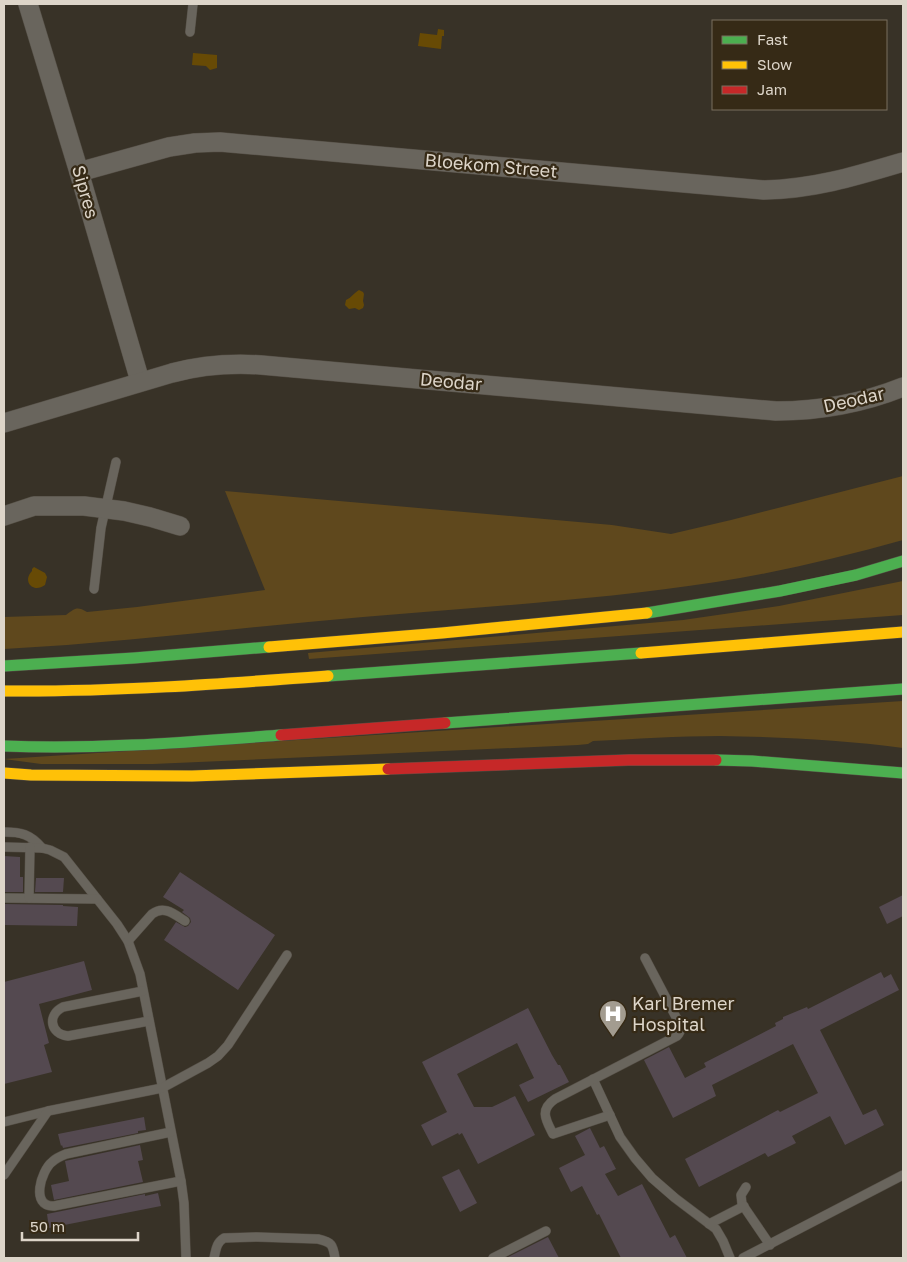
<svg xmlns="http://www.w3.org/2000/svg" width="907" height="1262" viewBox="0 0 907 1262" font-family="'Golos Text',sans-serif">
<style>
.green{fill:#5f481d}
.water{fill:#674a05}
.building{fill:#544950}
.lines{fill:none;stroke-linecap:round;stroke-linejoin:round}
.lane-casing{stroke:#544e45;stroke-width:10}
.street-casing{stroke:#544e45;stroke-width:20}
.fast-casing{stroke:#544e45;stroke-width:12}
.slow-casing{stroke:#544e45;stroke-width:12}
.jam-casing{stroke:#544e45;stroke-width:12}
.lane{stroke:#69655d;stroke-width:9}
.street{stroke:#69655d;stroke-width:19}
.fast{stroke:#4caf50;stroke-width:11}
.slow{stroke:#ffc107;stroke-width:11}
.jam{stroke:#c62828;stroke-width:11}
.labels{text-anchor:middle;stroke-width:4.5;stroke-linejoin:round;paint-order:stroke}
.street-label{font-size:18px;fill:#ddd5c9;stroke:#362a16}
.poi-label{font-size:18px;fill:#ddd5c9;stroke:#362a16;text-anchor:start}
</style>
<rect width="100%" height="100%" fill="#383227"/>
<!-- green -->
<g class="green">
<path d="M 903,476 L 903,540 C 842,557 780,572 716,582 C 599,600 480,607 363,617 C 243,627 124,643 4,649 L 4,617 L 66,615 C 75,608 77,606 87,612 L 137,607 L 265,590 L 225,491 L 612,525 L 671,534 L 731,520 Z"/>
<path d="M 903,581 L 903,615 L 309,659 L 308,653 L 683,620 L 779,606 Z"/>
<path d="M 903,701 L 903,748 C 842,740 781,737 720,736 C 678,736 635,739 593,741 L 588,744 L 578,745 L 153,764 L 41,764 L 4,759 Z"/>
</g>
<!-- water -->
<g class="water">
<path d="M 438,29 L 444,30 L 444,36 L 442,36 L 441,49 L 418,46 L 420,33 L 437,35 Z"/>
<path d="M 193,53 L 217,55 L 217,68 L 210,70 L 206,66 L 192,65 Z"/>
<path d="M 359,290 L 363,292 L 364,294 L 363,301 L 364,305 L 363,308 L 359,310 L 355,308 L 349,309 L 345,305 L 346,300 C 351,298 355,292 359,290 Z"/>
<path d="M 34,567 L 45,573 L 47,577 L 45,585 C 33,594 22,581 32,571 L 32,569 Z"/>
</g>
<!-- building -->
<g class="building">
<path d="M 4,856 L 20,857 L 20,877 L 23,877 L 23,892 L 4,892 Z"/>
<path d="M 180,872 L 275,935 L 238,990 L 164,940 L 176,922 L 185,927 L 188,926 L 191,922 L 190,918 L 182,912 L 184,910 L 163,897 Z"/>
<path d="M 36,878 L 64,878 L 63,892 L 35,892 Z"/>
<path d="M 903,895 L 903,916 L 887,924 L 879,907 Z"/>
<path d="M 4,904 L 63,905 L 63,906 L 78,907 L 77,926 L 4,925 Z"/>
<path d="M 84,961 L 92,990 L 39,1004 L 49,1043 L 44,1045 L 52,1072 L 4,1084 L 4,982 Z"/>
<path d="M 881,972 L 884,978 L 891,974 L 899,990 L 820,1030 L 863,1115 L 876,1109 L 884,1125 L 845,1145 L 830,1116 L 792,1136 L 796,1143 L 768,1157 L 765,1153 L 699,1187 L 685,1159 L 778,1110 L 780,1112 L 818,1093 L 793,1044 L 712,1085 L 716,1096 L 673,1118 L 644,1060 L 669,1047 L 685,1078 L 706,1067 L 704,1063 L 776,1026 L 775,1023 L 783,1019 L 783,1017 L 807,1007 L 808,1009 Z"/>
<path d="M 528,1008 L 552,1055 L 558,1065 L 560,1065 L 569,1082 L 528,1102 L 519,1085 L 534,1078 L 517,1043 L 457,1074 L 474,1107 L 492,1107 L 515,1096 L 535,1135 L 478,1164 L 462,1133 L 459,1135 L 458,1133 L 432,1146 L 421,1125 L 447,1112 L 422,1062 Z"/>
<path d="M 144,1117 L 146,1130 L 138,1131 L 138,1133 L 63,1148 L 62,1145 L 61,1146 L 58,1134 Z"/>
<path d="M 590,1128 L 600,1148 L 604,1146 L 616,1169 L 605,1174 L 618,1196 L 642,1184 L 670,1238 L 675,1235 L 687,1258 L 621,1258 L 599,1214 L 597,1215 L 582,1186 L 571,1192 L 559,1168 L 585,1155 L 575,1136 Z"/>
<path d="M 140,1145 L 143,1160 L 138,1161 L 143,1182 L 54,1200 L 51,1185 L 69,1181 L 65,1161 Z"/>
<path d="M 459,1169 L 477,1203 L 460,1212 L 442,1177 Z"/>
<path d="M 158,1193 L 161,1206 L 49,1228 L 47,1214 L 145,1194 L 145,1196 Z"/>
<path d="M 548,1237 L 559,1258 L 506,1258 Z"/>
</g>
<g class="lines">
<defs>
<g id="lane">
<path d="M 190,32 L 193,4"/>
<path d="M 94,589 L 101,528 L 116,462"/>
<path d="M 4,832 C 21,832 30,834 42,848"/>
<path d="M 4,847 L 42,848 L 50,850 L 64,857 L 117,924 L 128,941 L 140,974 L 181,1181 L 184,1203 L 186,1258"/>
<path d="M 4,898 L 97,899"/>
<path d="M 29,898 L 30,847"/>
<path d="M 128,941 L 152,914 C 164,905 174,914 185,921"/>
<path d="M 143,991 L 63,1007 C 47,1015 50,1034 68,1036 L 149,1021"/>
<path d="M 593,1079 L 620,1137 L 635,1158 L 652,1178 L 675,1198 L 716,1229 L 723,1241 L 730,1258"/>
<path d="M 610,1115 L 553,1134 C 546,1120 539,1110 555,1099 L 677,1036 C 683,1030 680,1025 677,1019 L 645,958"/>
<path d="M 4,1122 L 48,1111 L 162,1088 L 208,1063 L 218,1056 L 228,1045 L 287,955"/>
<path d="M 171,1132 L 66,1154 C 61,1156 56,1158 52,1162 C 41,1171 30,1207 54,1206 L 181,1181"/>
<path d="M 4,1175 L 48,1111"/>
<path d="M 746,1187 L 741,1195 L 742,1204 L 770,1245"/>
<path d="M 709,1224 L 744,1206"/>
<path d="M 214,1258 C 216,1250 216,1243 224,1238 L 257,1237 L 318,1239 C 332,1242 333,1245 335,1258"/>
<path d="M 493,1258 L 546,1231"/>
<path d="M 743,1258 L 903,1175"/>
</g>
<g id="street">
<path d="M 28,4 L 79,172 L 140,381"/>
<path d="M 79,172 L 169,147 L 195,143 L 220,142 L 764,190 C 814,189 856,176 903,162"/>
<path d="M 4,423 L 172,373 C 202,365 231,363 261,365 L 776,411 C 819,411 863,403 903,387"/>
<path d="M 4,516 L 34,506 L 84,506 L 124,511 L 150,517 L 180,526"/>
</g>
<g id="fast">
<path d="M 647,613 L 780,591 L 856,575 L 903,561"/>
<path d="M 4,666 L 134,658 L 269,647"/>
<path d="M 328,676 L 641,653"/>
<path d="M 445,723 L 903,689"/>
<path d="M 4,746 C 96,750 189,742 281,735"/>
<path d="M 716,760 L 752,761 L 903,773"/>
</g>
<g id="slow">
<path d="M 269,647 L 442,633 L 647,613"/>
<path d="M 641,653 L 903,632"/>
<path d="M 4,691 C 112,692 220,684 328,676"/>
<path d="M 4,773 L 31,775 L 192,776 L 388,769"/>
</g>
<g id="jam">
<path d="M 281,735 L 445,723"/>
<path d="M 388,769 L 629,760 L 716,760"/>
</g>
</defs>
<!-- lane casing -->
<use href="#lane" class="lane-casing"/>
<!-- street casing -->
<use href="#street" class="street-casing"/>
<!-- fast casing -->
<use href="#fast" class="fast-casing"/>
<!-- slow casing -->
<use href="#slow" class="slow-casing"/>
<!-- jam casing -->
<use href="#jam" class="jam-casing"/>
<!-- lane -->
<use href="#lane" class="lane"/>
<!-- street -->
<use href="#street" class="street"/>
<!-- fast -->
<use href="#fast" class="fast"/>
<!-- slow -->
<use href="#slow" class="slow"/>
<!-- jam -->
<use href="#jam" class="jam"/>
</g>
<!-- icons -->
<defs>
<symbol id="hospital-pin" viewBox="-11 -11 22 30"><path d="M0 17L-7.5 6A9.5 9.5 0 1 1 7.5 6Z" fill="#a39c90" stroke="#362a16"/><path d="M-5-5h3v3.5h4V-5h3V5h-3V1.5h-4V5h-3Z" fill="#fff"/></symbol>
</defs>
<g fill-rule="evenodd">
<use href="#hospital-pin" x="597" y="998" width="32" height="43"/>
</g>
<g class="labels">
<!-- street labels -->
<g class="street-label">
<text transform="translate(491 166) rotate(5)" y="6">Bloekom Street</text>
<text transform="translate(85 192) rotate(74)" y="6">Sipres</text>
<text transform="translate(451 382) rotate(5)" y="6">Deodar</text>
<text transform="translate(854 400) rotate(-13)" y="6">Deodar</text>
</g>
<!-- poi labels -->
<g class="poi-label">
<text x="632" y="1010">Karl Bremer<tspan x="632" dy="21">Hospital</tspan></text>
</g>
</g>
<!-- border -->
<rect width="907" height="1262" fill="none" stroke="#ddd5c9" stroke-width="10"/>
<!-- legend -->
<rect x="712" y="20" width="175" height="90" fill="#362a16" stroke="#796e5e"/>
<rect x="722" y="36" width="25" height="8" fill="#4caf50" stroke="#796e5e"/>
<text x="757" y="45" font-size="15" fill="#ddd5c9">Fast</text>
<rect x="722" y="61" width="25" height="8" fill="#ffc107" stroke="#796e5e"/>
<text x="757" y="70" font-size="15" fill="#ddd5c9">Slow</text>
<rect x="722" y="86" width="25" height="8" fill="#c62828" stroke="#796e5e"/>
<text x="757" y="95" font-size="15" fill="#ddd5c9">Jam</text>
<!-- scale -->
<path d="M22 1232v8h116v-8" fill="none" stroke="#ddd5c9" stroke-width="2.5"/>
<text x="30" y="1232" font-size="15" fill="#ddd5c9" stroke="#362a16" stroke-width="4" paint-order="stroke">50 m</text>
</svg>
